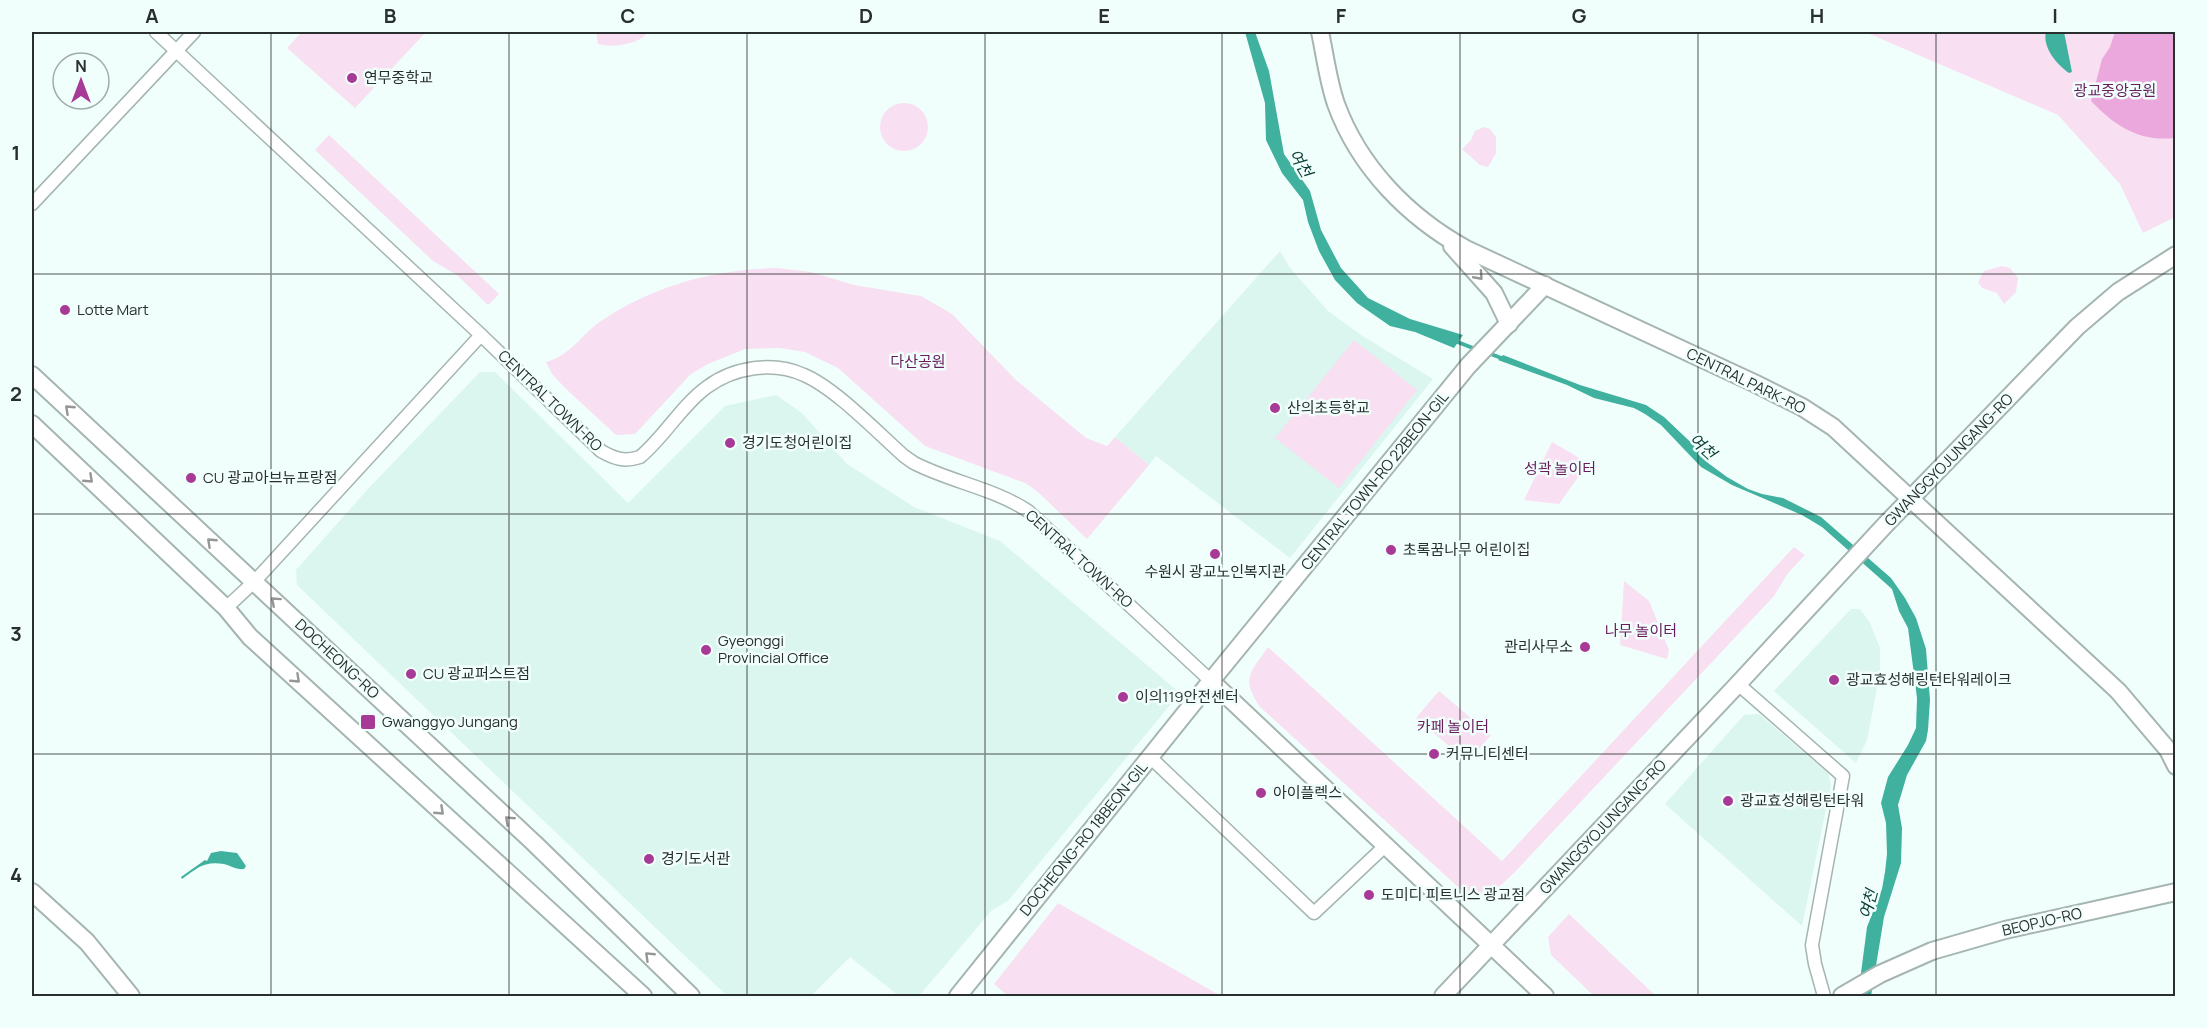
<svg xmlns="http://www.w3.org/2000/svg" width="2207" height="1028" viewBox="0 0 2207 1028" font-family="Manrope,'Noto Sans KR',sans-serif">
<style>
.built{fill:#dbf5ef}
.green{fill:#f8dff2}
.forest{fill:#eba8dd}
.water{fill:#40b09f}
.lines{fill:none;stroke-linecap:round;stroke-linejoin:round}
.stream{stroke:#40b09f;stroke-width:4}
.street-casing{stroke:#a5b5b1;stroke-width:15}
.secondary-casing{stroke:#a5b5b1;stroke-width:20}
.street{stroke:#fff;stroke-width:12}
.secondary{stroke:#fff;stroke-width:16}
.oneway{stroke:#949796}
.grid{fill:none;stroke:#292f2e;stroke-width:1.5;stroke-opacity:0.55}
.poi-dot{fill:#a83a97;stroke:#f1fffc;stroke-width:2}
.labels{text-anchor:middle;stroke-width:5;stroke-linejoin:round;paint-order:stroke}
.poi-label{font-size:15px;fill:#292f2e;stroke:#f1fffc;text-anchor:start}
.park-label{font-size:15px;fill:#681c5d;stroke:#f1fffc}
.street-label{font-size:15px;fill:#292f2e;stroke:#f1fffc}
.water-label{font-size:16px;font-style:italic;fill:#0f4139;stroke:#f1fffc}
.neatline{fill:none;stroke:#292f2e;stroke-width:2}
.grid-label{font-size:20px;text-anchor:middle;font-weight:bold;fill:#292f2e}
</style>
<rect width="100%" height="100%" fill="#f1fffc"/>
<!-- built -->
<g class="built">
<path d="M 1280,251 L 1290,268 L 1328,311 L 1361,335 L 1433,379 L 1290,558 L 1156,456 L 1149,465 L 1115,437 Z"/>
<path d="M 480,372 L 495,372 L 628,503 L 725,406 L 776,395 L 802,413 L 847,464 L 914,507 L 1000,541 L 1180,693 L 1008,901 L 992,910 L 919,996 L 899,996 L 850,957 L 811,996 L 727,996 L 297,585 L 296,570 L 367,490 Z"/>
<path d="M 1851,609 L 1860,609 L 1870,623 L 1880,648 L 1880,673 L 1867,740 L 1856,763 L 1774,691 Z"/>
<path d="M 1759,714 L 1828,773 L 1831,785 L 1802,926 L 1665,804 L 1744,715 Z"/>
</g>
<!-- green -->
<g class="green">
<path d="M 302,32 L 426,32 L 355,108 L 287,48 Z"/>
<path d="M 596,32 L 646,32 L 646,34 C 637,45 610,48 598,44 Z"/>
<path d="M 1865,32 L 2175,32 L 2175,217 L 2143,233 L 2120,184 L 2058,115 Z"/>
<circle cx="904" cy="127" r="24"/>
<path d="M 1484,127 L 1490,129 L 1496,137 L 1496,153 L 1488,167 L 1480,165 L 1462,149 L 1471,140 L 1475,131 Z"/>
<path d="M 329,135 L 499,294 L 488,305 L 457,275 L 433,261 L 315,150 Z"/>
<path d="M 2002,266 L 2010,268 L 2018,278 L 2016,292 L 2004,304 L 1997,293 L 1982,288 L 1978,282 L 1984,271 Z"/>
<path d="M 777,268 L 811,272 L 854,285 L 921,296 L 952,314 L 1016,380 L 1086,438 L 1107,446 L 1115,437 L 1149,465 L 1087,539 L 1038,492 L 1025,483 L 925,446 L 838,368 L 805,352 L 780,348 L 745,349 L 708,364 L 691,374 L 635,434 L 616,435 L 565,388 L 552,374 L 546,362 C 570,356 582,334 601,321 C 653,286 714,269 777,268 Z"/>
<path d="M 1354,340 L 1417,390 L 1339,488 L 1275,438 Z"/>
<path d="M 1552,442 L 1588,463 L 1559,504 L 1524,500 Z"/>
<path d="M 1794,547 L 1805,555 L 1788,573 L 1774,596 L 1514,873 L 1490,895 L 1468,896 L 1260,707 C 1240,678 1251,672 1268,647 L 1502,861 Z"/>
<path d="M 1624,581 L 1649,601 L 1669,650 L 1667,659 L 1620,645 Z"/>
<path d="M 1439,691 L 1491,735 L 1468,762 L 1416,718 Z"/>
<path d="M 1058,903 L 1221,996 L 1008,996 L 994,984 Z"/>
<path d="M 1569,914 L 1656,996 L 1594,996 L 1551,955 L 1548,937 Z"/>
</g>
<!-- forest -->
<path class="forest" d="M 2115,32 L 2175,32 L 2175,138 C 2139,142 2115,126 2091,101 L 2102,59 L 2110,47 Z"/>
<!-- water -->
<g class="water">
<path d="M 1245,32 L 1255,32 L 1269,71 L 1284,154 L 1310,191 L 1321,230 L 1341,268 L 1368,298 L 1410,319 L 1463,335 L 1454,348 L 1415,332 L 1390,326 L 1357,303 L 1335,280 L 1319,251 L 1308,222 L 1303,200 L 1282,173 L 1266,140 L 1265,103 Z"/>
<path d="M 2046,32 L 2064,32 L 2072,72 L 2069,73 C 2057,65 2042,47 2046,32 Z"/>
<path d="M 1503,355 L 1580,385 L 1646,405 L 1664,417 L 1702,453 L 1708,463 L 1727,477 L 1748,489 L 1762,494 L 1783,498 L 1821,517 L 1891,578 L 1905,598 L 1916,618 L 1926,649 L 1930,700 L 1928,730 L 1926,741 L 1907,775 L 1898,805 L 1902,828 L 1901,863 L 1884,917 L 1871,996 L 1858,996 L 1867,927 L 1882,889 L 1885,872 L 1887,854 L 1886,823 L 1881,803 L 1888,777 L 1908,745 L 1916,728 L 1917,698 L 1908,628 L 1899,611 L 1892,589 L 1822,527 L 1802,515 L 1732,485 L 1701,467 L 1661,425 L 1645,414 L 1634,408 L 1594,398 L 1567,385 L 1498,360 Z"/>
<path d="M 221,851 L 237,853 L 246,866 L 244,869 C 236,870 232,866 224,864 C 203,861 198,868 182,879 L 181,877 L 205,860 L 207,861 L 211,853 Z"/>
</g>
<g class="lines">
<!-- stream -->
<g class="stream">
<path d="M 1455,341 L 1478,350"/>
<path d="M 1488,353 L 1504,359"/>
</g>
<defs>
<g id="street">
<path d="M 156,32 L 481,335 L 601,451 C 615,459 625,462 640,457 C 665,436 681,406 707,387 C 734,367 773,361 804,375 C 835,388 878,433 904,456 L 914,463 C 951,482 993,488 1028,511 L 1211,681"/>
<path d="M 32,204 L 194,32"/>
<path d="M 226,608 L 254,582 L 481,335"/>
<path d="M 1738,684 L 1843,776 L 1812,945 L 1815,964 L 1824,996"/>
<path d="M 1150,757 L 1314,913 L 1385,846"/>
</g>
<g id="secondary">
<path d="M 1320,32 C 1325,55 1328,81 1336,104 C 1359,167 1408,217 1466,249 L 1754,383 L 1802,407 L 1833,427 L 2118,691 L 2168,750 L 2176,766"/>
<path d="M 1452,246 L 1494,293 L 1509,324"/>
<path d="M 32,375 L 534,843 L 691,996"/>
<path d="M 32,424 L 226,608 L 250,637 L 643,996"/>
<path d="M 1211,681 L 1545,996"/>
<path d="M 32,892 L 87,942 L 131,996"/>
<path d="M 958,996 L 1211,681 L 1468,366 L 1545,285"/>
<path d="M 1443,996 L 1738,684 L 1886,524 L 2077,327 L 2118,292 L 2176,255"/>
<path d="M 1842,996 L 1880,974 L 1932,951 L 2005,930 L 2176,892"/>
</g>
</defs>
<!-- street casing -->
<use href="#street" class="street-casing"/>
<!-- secondary casing -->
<use href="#secondary" class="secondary-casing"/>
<!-- street -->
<use href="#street" class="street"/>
<!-- secondary -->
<use href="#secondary" class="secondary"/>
</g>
<!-- one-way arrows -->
<defs><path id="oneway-chevron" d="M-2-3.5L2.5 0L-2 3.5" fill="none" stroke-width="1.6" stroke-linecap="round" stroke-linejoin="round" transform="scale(1.5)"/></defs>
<g class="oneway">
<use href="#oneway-chevron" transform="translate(1479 276) rotate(48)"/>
<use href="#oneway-chevron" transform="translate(69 409) rotate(-137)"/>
<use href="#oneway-chevron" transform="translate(89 479) rotate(43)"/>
<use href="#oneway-chevron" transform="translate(211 542) rotate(-137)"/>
<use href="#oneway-chevron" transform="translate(275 601) rotate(-138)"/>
<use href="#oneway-chevron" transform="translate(296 679) rotate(43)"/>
<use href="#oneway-chevron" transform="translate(440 811) rotate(43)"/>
<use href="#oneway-chevron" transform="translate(509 820) rotate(-137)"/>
<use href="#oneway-chevron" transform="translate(649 956) rotate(-136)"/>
</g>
<!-- grid -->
<path class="grid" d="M 271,32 L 271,996M 509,32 L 509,996M 747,32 L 747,996M 985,32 L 985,996M 1222,32 L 1222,996M 1460,32 L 1460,996M 1698,32 L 1698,996M 1936,32 L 1936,996M 32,274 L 2176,274M 32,514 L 2176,514M 32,754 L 2176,754"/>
<!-- markers -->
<g class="poi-dot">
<circle cx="352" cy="78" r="6"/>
<circle cx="65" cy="310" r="6"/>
<circle cx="1275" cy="408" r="6"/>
<circle cx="730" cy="443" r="6"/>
<circle cx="191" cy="478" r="6"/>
<circle cx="1391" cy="550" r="6"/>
<circle cx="1215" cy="554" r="6"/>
<circle cx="1585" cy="647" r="6"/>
<circle cx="706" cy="650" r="6"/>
<circle cx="411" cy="674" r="6"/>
<circle cx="1834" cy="680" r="6"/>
<circle cx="1123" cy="697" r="6"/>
<rect x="360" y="714" width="16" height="16" rx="3"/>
<circle cx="1434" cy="754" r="6"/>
<circle cx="1261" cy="793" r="6"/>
<circle cx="1728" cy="801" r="6"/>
<circle cx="649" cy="859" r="6"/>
<circle cx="1369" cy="895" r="6"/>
</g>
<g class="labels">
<!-- poi labels -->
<g class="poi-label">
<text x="364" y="83">연무중학교</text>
<text x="77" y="315">Lotte Mart</text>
<text x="1287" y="413">산의초등학교</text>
<text x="742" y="448">경기도청어린이집</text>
<text x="203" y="483">CU 광교아브뉴프랑점</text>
<text x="1403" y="555">초록꿈나무 어린이집</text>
<text x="1215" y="577" text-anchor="middle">수원시 광교노인복지관</text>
<text x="718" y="646">Gyeonggi<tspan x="718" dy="17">Provincial Office</tspan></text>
<text x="1573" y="652" text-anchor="end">관리사무소</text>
<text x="423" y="679">CU 광교퍼스트점</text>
<text x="1846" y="685">광교효성해링턴타워레이크</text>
<text x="1135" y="702">이의119안전센터</text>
<text x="382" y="727">Gwanggyo Jungang</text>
<text x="1446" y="759">커뮤니티센터</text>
<text x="1273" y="798">아이플렉스</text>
<text x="1740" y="806">광교효성해링턴타워</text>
<text x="661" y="864">경기도서관</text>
<text x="1381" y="900">도미디 피트니스 광교점</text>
</g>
<!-- park labels -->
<g class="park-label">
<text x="2115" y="96">광교중앙공원</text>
<text x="918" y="367">다산공원</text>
<text x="1560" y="474">성곽 놀이터</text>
<text x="1641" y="636">나무 놀이터</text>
<text x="1453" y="732">카페 놀이터</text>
</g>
<!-- street labels -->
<g class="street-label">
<text transform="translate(1746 381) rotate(26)" y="5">CENTRAL PARK-RO</text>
<text transform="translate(550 401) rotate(44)" y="5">CENTRAL TOWN-RO</text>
<text transform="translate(1949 460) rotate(-46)" y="5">GWANGGYOJUNGANG-RO</text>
<text transform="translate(1375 481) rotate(-51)" y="5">CENTRAL TOWN-RO 22BEON-GIL</text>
<text transform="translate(1079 559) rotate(42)" y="5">CENTRAL TOWN-RO</text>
<text transform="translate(337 659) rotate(43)" y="5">DOCHEONG-RO</text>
<text transform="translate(1603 827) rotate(-47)" y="5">GWANGGYOJUNGANG-RO</text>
<text transform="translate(1084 839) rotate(-51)" y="5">DOCHEONG-RO 18BEON-GIL</text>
<text transform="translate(2042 922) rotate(-13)" y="5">BEOPJO-RO</text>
</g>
<!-- water labels -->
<g class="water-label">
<text transform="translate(1301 163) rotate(59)" y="6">여천</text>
<text transform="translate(1703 446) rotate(42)" y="6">여천</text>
<text transform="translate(1868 904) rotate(-75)" y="6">여천</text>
</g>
</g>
<!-- border -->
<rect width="2207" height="1028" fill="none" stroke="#f1fffc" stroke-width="66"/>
<!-- north arrow -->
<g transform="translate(81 81)"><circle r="28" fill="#f1fffc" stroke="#a1acaa" stroke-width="1.5"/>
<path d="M0-4.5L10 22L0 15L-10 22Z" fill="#a83a97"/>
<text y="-9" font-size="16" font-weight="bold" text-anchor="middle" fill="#292f2e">N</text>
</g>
<rect x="33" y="33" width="2141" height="962" class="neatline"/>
<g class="grid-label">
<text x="152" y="23">A</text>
<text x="390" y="23">B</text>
<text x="628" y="23">C</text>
<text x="866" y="23">D</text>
<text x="1104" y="23">E</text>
<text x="1341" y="23">F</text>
<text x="1579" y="23">G</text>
<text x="1817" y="23">H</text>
<text x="2055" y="23">I</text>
<text x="16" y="160">1</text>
<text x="16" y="401">2</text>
<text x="16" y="641">3</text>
<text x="16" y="882">4</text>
</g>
</svg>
